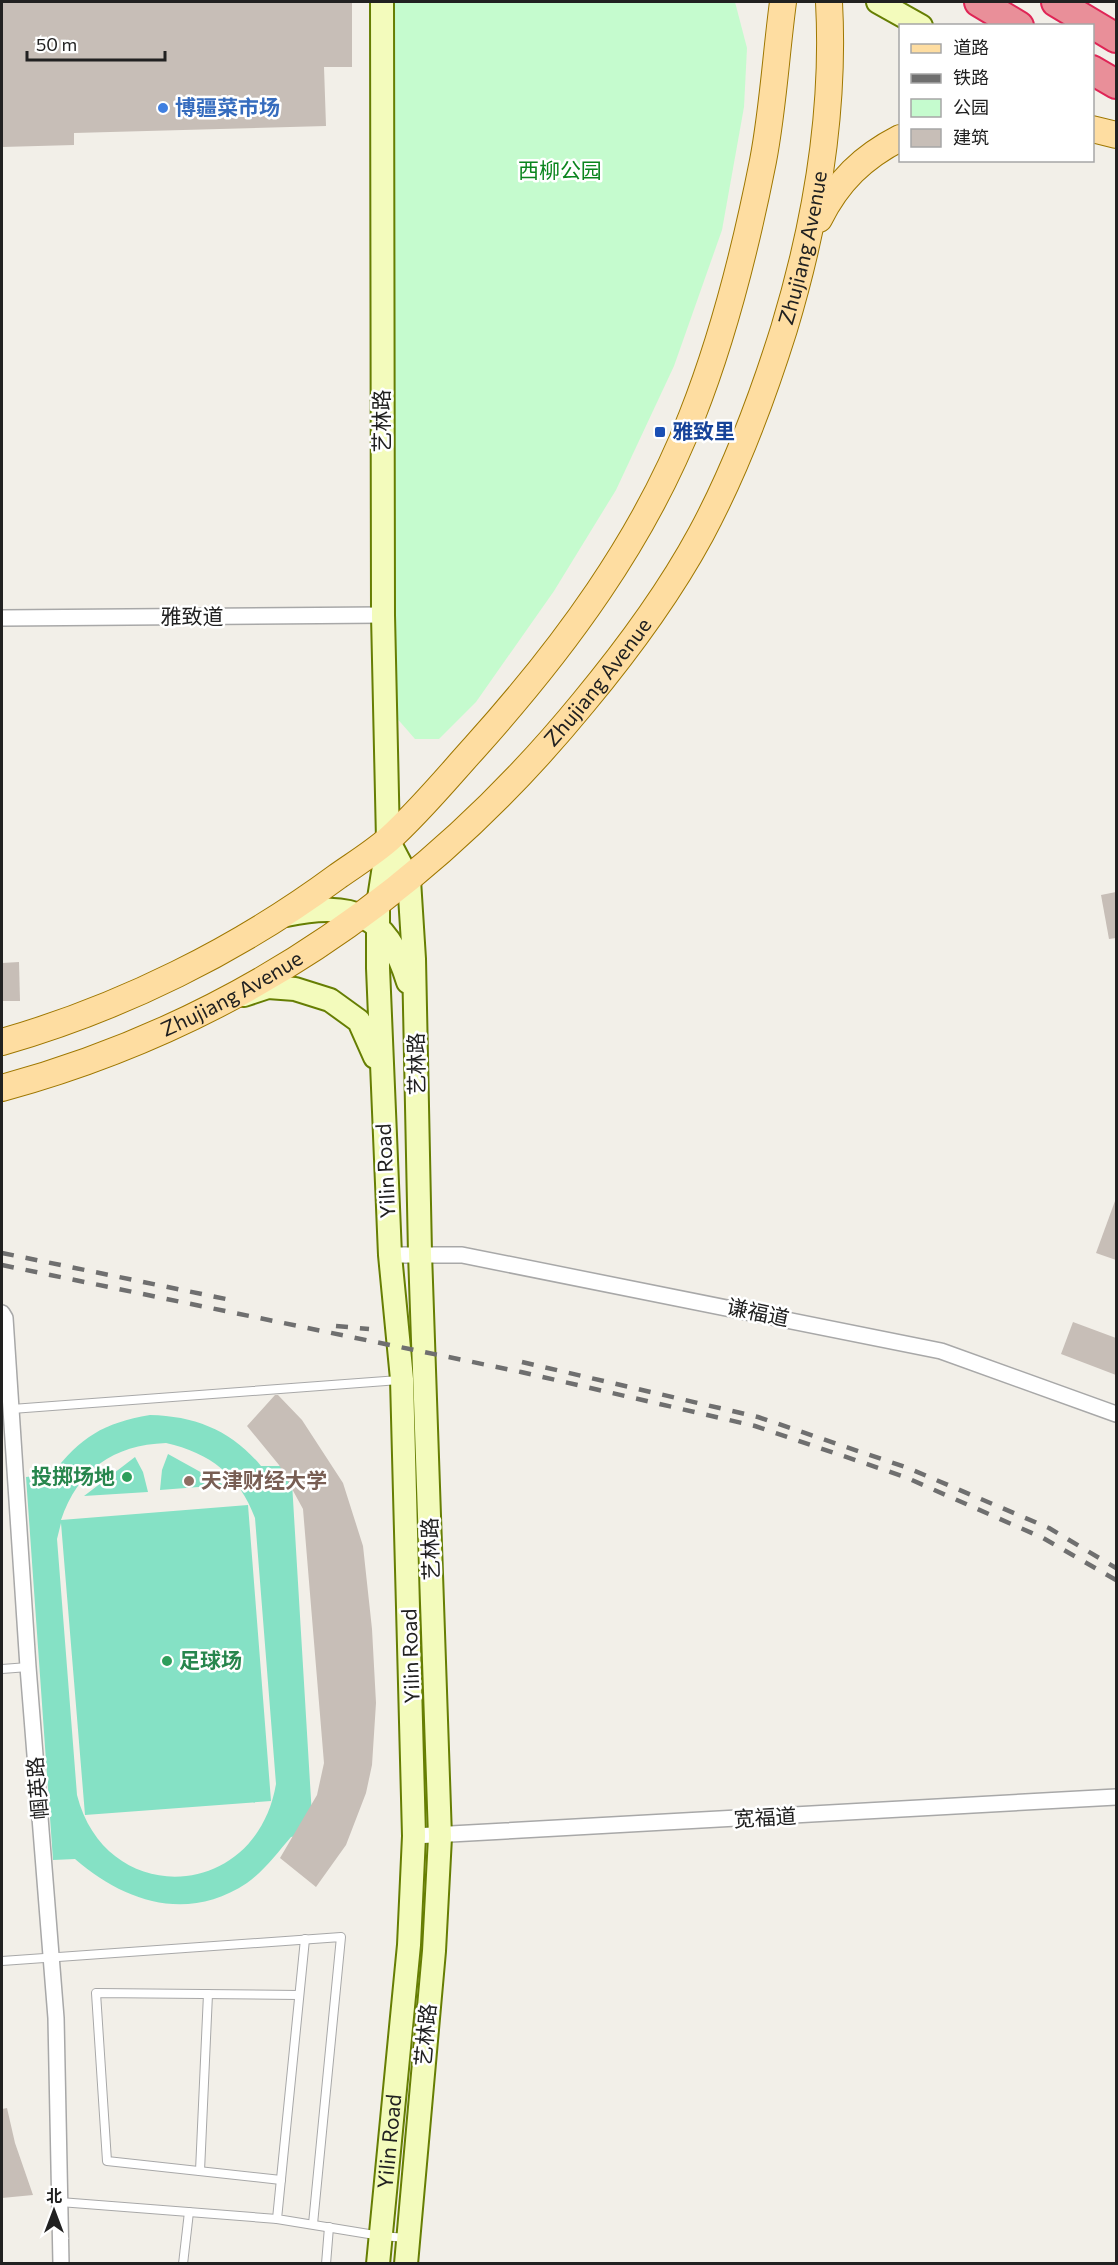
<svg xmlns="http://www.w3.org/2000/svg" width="1118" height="2265" viewBox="0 0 1118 2265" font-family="Commissioner,'Noto Sans SC',sans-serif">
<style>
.park{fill:#c5fbce}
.pitch{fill:#85e1c5;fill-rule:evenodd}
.building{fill:#c7beb7}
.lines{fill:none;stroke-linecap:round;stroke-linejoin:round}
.lane-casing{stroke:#a8a8a8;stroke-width:10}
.street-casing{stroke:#a8a8a8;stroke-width:18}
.secondary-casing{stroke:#667e03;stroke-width:26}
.primary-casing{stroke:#9e7700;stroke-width:28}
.highway-casing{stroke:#df2556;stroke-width:32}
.lane{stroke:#fff;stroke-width:8}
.street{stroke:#fff;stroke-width:15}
.secondary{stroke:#f3fbbc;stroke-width:22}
.primary{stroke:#fedda1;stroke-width:26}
.highway{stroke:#e98f99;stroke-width:28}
.rail{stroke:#6f6f6f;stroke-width:4.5;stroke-dasharray:12 12;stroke-linecap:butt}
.shop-dot{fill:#3f7fe0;stroke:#fff;stroke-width:2}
.transit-dot{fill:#1a4fb4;stroke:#fff;stroke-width:2}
.leisure-dot{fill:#2e9e5b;stroke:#fff;stroke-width:2}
.education-dot{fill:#8d6e63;stroke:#fff;stroke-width:2}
.labels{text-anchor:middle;stroke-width:5;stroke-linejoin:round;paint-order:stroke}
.shop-label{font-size:21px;font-weight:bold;fill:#366cbe;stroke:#fff;text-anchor:start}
.park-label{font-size:21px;fill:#0a851e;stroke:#fff}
.street-label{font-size:21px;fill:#212121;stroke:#fff}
.transit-label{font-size:21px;font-weight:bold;fill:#164399;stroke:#fff;text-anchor:start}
.leisure-label{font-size:21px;font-weight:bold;fill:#27864d;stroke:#fff;text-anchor:end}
.education-label{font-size:21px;font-weight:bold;fill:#785e54;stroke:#fff;text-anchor:start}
</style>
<rect width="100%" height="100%" fill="#f2efe8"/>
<!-- park -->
<path class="park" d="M 389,2 L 735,2 L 747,48 L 744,107 L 722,230 L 674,366 L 616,490 L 554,591 L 476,702 L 439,739 L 415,739 L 395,716 Z"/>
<!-- pitch -->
<g class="pitch">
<path d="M 150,1415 C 196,1416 232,1431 261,1466 L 291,1466 L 313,1833 L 291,1837 C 278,1852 264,1871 247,1883 C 187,1923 125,1902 75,1859 L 53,1860 L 26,1477 L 52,1474 C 81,1437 103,1423 150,1415 ZM 166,1443 C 210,1453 239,1475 255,1518 L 276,1784 C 256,1902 106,1909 77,1795 L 57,1539 L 61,1523 L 85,1815 L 271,1801 L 248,1505 L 61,1520 C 78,1470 113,1445 166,1443 Z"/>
<path d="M 168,1454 L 224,1485 L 160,1490 L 162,1470 Z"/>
<path d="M 135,1457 L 143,1472 L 148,1492 L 84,1496 Z"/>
</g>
<!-- building -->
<g class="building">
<path d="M 2,2 L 352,2 L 352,67 L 324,67 L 326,126 L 74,133 L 74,145 L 2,147 Z"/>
<path d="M 1116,892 L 1116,938 L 1109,939 L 1101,895 Z"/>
<path d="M 19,962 L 20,1001 L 2,1001 L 2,963 Z"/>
<path d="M 1115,1201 L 1116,1201 L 1116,1260 L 1096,1253 Z"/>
<path d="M 1073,1322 L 1116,1338 L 1116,1375 L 1061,1354 Z"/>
<path d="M 275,1395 L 278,1395 L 302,1420 L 343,1483 L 363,1546 L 372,1629 L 376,1703 L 372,1765 L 366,1793 L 346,1845 L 316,1887 L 280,1858 L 317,1795 L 324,1763 L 303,1509 L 279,1465 L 247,1426 Z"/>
<path d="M 7,2108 L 15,2143 L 33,2195 L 2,2198 L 2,2109 Z"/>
</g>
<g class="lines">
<defs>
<g id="lane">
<path d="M 12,1409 L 399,1380"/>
<path d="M 2,1669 L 28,1667"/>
<path d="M 305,1939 L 277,2219 L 381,2236 L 407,2238"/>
<path d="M 2,1961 L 341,1937 L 313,2224"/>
<path d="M 200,2171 L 208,1994"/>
<path d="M 281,2180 L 107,2161 L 96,1993 L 299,1995"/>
<path d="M 60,2202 L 277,2219"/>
<path d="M 183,2264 L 189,2212"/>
<path d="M 326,2264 L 329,2227"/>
</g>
<g id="street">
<path d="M 2,618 L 383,615"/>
<path d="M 390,1255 L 462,1255 L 941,1351 L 1116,1414"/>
<path d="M 2,1313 L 5,1318 L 28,1667 L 56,2018 L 61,2264"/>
<path d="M 414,1836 L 1116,1797"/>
</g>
<g id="secondary">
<path d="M 878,2 L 921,26"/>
<path d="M 388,840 L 409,880 L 414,959 L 420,1253 L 440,1837 L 434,1951 L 406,2264"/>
<path d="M 286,915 C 352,901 387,913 408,982"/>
<path d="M 244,995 L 268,987 L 295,989 L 330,1000 L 359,1021 L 375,1057"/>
<path id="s1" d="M 378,2264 L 409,1945 L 414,1836 L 402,1379 L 390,1255 L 378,968 L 378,905 L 388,840 L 383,615 L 382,2"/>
</g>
<g id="primary">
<path d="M 1092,129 L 1116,135"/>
<path d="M 819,219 C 838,181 863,157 900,138"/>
<path d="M 2,1042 C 121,1008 238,950 338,876 C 355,864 373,853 389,839 C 420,811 447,778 475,747 C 563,649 644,540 692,416 C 724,335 746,247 763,161 C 773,109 776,54 783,2"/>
<path id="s2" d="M 2,1088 C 237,1024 429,891 583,703 C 627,650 668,595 701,534 C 736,469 762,399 784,329 C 816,223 835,112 829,2"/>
</g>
<g id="highway">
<path d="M 979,2 L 1019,26"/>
<path d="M 1056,2 L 1116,38"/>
<path d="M 1092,70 L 1116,84"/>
</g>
</defs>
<!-- lane casing -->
<use href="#lane" class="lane-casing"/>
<!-- street casing -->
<use href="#street" class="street-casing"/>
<!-- secondary casing -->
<use href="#secondary" class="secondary-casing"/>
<!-- primary casing -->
<use href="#primary" class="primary-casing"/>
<!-- highway casing -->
<use href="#highway" class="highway-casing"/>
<!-- lane -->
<use href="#lane" class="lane"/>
<!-- street -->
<use href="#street" class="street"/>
<!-- secondary -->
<use href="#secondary" class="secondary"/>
<!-- primary -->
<use href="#primary" class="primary"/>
<!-- highway -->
<use href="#highway" class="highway"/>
<!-- rail -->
<g class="rail">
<path d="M 2,1253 L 226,1299"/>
<path d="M 2,1265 L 521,1372 L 755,1426 L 905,1477 L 1043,1538 L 1116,1580"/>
<path d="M 336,1326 L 369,1329"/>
<path d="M 522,1362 L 758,1417 L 908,1468 L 1049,1528 L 1116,1568"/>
</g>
</g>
<!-- markers -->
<circle class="shop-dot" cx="163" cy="108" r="6"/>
<rect class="transit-dot" x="654" y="426" width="12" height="12" rx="3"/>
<g class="leisure-dot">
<circle cx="127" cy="1477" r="6"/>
<circle cx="167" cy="1661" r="6"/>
</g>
<circle class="education-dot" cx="189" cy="1481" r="6"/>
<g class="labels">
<!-- shop labels -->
<g class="shop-label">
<text x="175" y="115">博疆菜市场</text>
</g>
<!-- park labels -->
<g class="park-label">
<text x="560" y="178">西柳公园</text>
</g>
<!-- street labels -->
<g class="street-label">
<text dy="7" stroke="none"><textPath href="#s2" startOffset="1220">Zhujiang Avenue</textPath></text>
<text transform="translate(382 421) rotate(-90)" y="7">艺林路</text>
<text x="192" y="624">雅致道</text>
<text dy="7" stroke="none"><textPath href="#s2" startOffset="734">Zhujiang Avenue</textPath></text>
<text dy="7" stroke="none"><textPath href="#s2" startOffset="249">Zhujiang Avenue</textPath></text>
<text transform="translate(417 1064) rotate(-91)" y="7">艺林路</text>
<text transform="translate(386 1171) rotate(-93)" y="7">Yilin Road</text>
<text transform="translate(758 1313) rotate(12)" y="7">谦福道</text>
<text transform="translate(431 1549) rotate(-92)" y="7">艺林路</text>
<text transform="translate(411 1656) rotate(-92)" y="7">Yilin Road</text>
<text transform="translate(38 1788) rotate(-95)" y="7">帼英路</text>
<text transform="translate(765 1818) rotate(-3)" y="7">宽福道</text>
<text transform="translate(426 2035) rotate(-85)" y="7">艺林路</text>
<text dy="7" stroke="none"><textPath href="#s1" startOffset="123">Yilin Road</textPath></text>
</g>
<!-- transit labels -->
<g class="transit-label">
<text x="672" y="439">雅致里</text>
</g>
<!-- leisure labels -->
<g class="leisure-label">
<text x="115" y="1484">投掷场地</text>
<text x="179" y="1668" text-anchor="start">足球场</text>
</g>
<!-- education labels -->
<g class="education-label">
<text x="201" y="1488">天津财经大学</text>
</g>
</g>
<!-- border -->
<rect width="1118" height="2265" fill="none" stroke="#212121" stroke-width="6"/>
<!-- legend -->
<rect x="899" y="24" width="195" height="138" fill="#ffffff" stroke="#a6a6a6" stroke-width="1.5"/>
<rect x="911" y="44" width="30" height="9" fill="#fedda1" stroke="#a6a6a6" stroke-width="1.5"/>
<text x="953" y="54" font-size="18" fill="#212121">道路</text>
<rect x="911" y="74" width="30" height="9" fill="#6f6f6f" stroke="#a6a6a6" stroke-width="1.5"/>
<text x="953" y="84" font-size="18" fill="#212121">铁路</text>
<rect x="911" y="99" width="30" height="18" fill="#c5fbce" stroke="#a6a6a6" stroke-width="1.5"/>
<text x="953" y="114" font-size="18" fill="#212121">公园</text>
<rect x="911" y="129" width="30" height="18" fill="#c7beb7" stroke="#a6a6a6" stroke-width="1.5"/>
<text x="953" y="144" font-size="18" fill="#212121">建筑</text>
<!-- north arrow -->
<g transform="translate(54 2211)" stroke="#ffffff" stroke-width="4.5" paint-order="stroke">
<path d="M0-4.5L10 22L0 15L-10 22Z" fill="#212121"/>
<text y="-9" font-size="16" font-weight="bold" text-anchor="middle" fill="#212121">北</text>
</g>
<!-- scale -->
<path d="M27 51v9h138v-9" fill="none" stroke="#212121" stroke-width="3"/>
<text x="36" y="51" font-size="18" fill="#212121" stroke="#ffffff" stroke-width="4.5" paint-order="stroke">50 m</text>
</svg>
